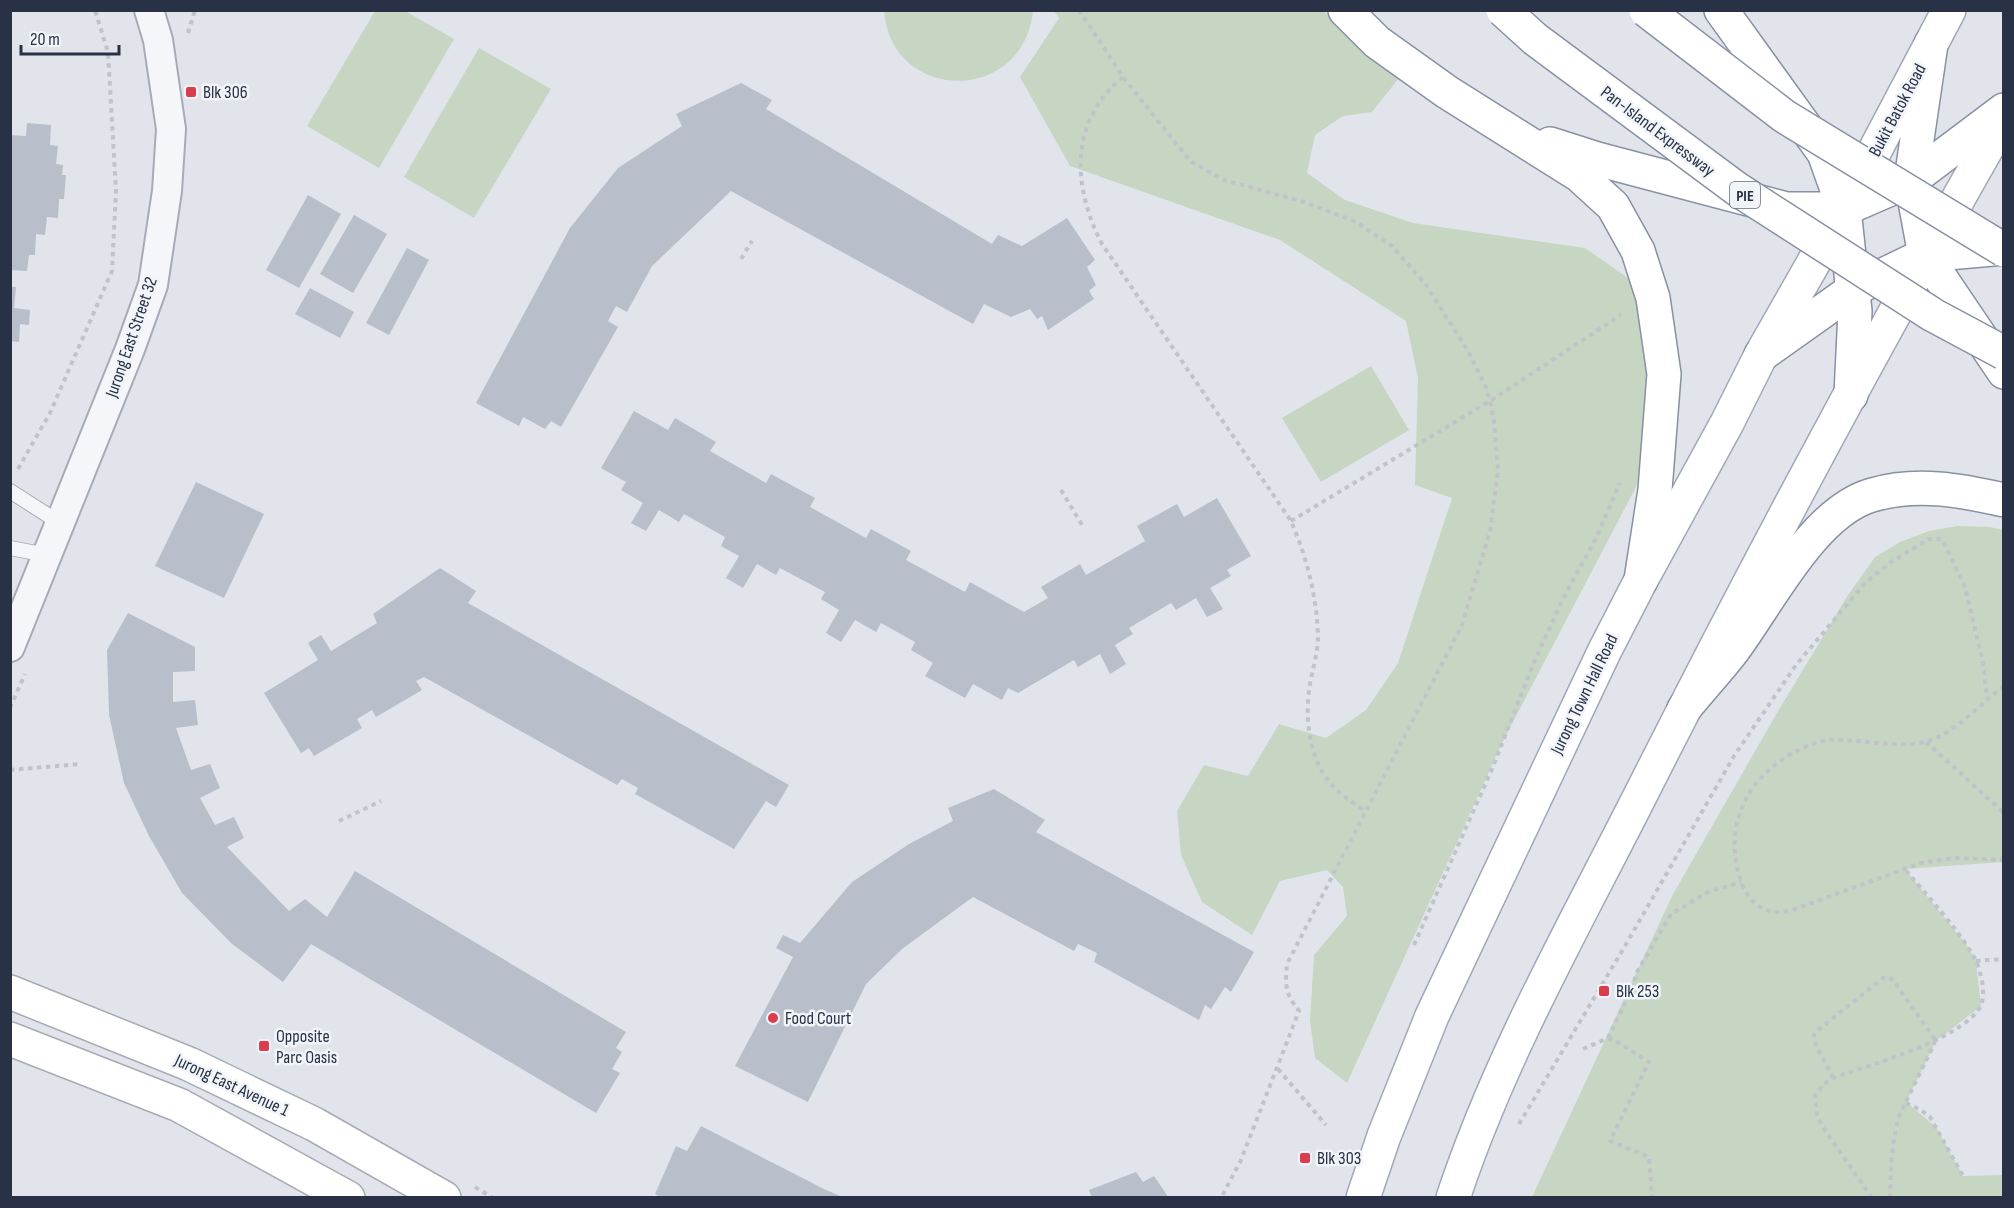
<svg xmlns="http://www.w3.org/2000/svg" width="2014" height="1208" viewBox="0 0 2014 1208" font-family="'Sofia Sans Condensed',sans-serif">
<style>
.green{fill:#c6d6c2}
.building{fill:#b8beca}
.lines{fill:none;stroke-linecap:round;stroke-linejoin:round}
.lane-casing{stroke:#a6abb6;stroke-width:16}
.street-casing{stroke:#a6abb6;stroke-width:32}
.secondary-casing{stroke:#a6abb6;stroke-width:36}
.primary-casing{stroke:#a0a8b8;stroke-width:36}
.highway-casing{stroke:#8791a3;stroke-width:36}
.path{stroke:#c0c3ca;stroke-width:4;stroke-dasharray:4.5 4.5;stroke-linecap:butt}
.lane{stroke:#f5f6f9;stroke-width:14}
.street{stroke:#f5f6f9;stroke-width:28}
.secondary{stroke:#fff;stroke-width:33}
.primary{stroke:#fff;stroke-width:33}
.highway{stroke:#fff;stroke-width:33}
.highway-bridge-casing{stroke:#8791a3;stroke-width:36;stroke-linecap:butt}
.highway-bridge{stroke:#fff;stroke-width:33}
.poi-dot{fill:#da3d4e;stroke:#f1f4f8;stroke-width:2}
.labels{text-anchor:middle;stroke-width:5;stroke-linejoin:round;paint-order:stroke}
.shield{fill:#f1f4f8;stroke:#646c7b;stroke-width:1.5}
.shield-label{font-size:16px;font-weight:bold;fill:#283145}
.poi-label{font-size:18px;fill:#283145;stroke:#f1f4f8;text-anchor:start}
.street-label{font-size:18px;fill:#283145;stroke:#f1f4f8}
</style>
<rect width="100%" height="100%" fill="#e1e5eb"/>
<!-- green -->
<g class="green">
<path d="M 375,11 L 405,11 L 454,39 L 379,168 L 307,126 Z"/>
<path d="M 884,11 L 884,10 L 1033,11 C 1023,105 891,103 884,11 Z"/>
<path d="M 1054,11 L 1323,11 L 1399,78 L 1372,112 L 1343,116 L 1315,135 L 1307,173 L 1345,200 L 1413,223 L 1585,248 L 1628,278 L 1640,307 L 1652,377 L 1645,449 L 1636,487 L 1504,739 L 1347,1083 L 1315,1058 L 1310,1021 L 1314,955 L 1347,916 L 1343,887 L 1327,870 L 1280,881 L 1252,935 L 1202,902 L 1181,855 L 1177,811 L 1204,765 L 1248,776 L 1279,724 L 1326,738 L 1366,710 L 1398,663 L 1452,498 L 1415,485 L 1418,378 L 1406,321 L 1280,240 L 1070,166 L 1020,77 L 1059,18 Z"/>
<path d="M 479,48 L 551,89 L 474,218 L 404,177 Z"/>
<path d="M 1371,366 L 1409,430 L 1321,482 L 1282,418 Z"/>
<path d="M 1957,526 L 1990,527 L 2003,530 L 2003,862 L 1905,869 L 1966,944 L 1976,961 L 1981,1006 L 1936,1041 L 1906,1102 L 1936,1127 L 1963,1176 L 2003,1175 L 2003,1197 L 1532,1197 L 1672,896 L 1774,718 L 1848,595 L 1875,557 L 1900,542 L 1929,531 Z"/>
</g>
<!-- building -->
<g class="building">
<path d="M 741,83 L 772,100 L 766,109 L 992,244 L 998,235 L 1022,246 L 1067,218 L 1095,260 L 1087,267 L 1096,285 L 1089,291 L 1094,299 L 1048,330 L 1042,316 L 1037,319 L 1030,309 L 1011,317 L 984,304 L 973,324 L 731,191 L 652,266 L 627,312 L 616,306 L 608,321 L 618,327 L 561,427 L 551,421 L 545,429 L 523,417 L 519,426 L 476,403 L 570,228 L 618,168 L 682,126 L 676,114 Z"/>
<path d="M 27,123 L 51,125 L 50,145 L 58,146 L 56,164 L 63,165 L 62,175 L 66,175 L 64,199 L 59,199 L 58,218 L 47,217 L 45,235 L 36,234 L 35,255 L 29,255 L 27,271 L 10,270 L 10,135 L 26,136 Z"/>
<path d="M 308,195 L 341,214 L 299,288 L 266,270 Z"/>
<path d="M 354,215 L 387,234 L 353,293 L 320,274 Z"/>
<path d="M 407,248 L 429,260 L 389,335 L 366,323 Z"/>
<path d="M 10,287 L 16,287 L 14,308 L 30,310 L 29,325 L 20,324 L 19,342 L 10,341 Z"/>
<path d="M 310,288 L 354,312 L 340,338 L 295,314 Z"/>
<path d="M 634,411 L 668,430 L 675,418 L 716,442 L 710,451 L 766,483 L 771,474 L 815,498 L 810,507 L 866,538 L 871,529 L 911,551 L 906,560 L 965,592 L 970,582 L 1024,612 L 1048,598 L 1041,587 L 1080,564 L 1086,575 L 1145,541 L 1137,526 L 1177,504 L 1184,517 L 1217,498 L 1251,556 L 1227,570 L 1231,576 L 1210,588 L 1223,609 L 1207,617 L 1196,598 L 1176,610 L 1171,603 L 1129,628 L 1133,634 L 1115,645 L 1126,664 L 1110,674 L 1100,654 L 1078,667 L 1074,660 L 1018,693 L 1008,688 L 1002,700 L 973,684 L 965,698 L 925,676 L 933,663 L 911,650 L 915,642 L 881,623 L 876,632 L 855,620 L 841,642 L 826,633 L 839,610 L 821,599 L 825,592 L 780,568 L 776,575 L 757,564 L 743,588 L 726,578 L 739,556 L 721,546 L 725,537 L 684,514 L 679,522 L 659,510 L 646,531 L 631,523 L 643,503 L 621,490 L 626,482 L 601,468 Z"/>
<path d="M 196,482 L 264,514 L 224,598 L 155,566 Z"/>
<path d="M 440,568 L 476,591 L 468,603 L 789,785 L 776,807 L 766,801 L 734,849 L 635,794 L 638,788 L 622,779 L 617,785 L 424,677 L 416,681 L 422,690 L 376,717 L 372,710 L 357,719 L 362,728 L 314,756 L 309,748 L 301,753 L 264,693 L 318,660 L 308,643 L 321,635 L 331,651 L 377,623 L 373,614 Z"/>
<path d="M 128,613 L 195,647 L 195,671 L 173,672 L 173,702 L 195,700 L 198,725 L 176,728 L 191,770 L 210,764 L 220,788 L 200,798 L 215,825 L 234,817 L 244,838 L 227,847 L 289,911 L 305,899 L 327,917 L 355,871 L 626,1032 L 616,1048 L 622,1052 L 612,1069 L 620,1073 L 596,1113 L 311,944 L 283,982 L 231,943 L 182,893 L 149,836 L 124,783 L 109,715 L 107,650 Z"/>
<path d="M 994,789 L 1045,820 L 1036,832 L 1254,952 L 1231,992 L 1225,987 L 1211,1009 L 1205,1005 L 1199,1020 L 1094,962 L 1097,953 L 1078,944 L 1074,951 L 973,897 L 902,949 L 866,984 L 808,1102 L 735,1066 L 793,957 L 776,948 L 783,935 L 800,943 L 852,882 L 909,844 L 953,821 L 948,808 Z"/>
<path d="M 701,1126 L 824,1189 L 845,1198 L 661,1198 L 655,1194 L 676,1146 L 687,1151 Z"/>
<path d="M 1136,1172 L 1143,1182 L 1154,1176 L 1169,1198 L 1092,1198 L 1089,1190 Z"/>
</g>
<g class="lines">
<defs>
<g id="lane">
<path d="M 10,491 L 60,523"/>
<path d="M 10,548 L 47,555"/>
</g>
<path id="street" d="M 10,647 L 130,349 L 153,285 L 167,191 L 171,129 L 158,40 L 149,10"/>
<g id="secondary">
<path d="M 10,992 L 189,1064 L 314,1124 L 444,1198"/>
<path d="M 10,1039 L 179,1105 L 348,1198"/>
</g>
<g id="primary">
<path d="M 1363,1198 L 1384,1136 L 1432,1016 L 1604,652 L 1641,580 L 1727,423 L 1761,355 L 1844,209 L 1949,10"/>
<path d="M 1453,1198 C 1499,1059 1572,930 1638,800 C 1754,570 1876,342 2004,118"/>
</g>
<g id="highway">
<path d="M 1345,10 L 1377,42 L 1447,92 L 1579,175 L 1613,206 L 1638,251 L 1653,298 L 1664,374 L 1655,490 L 1641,580"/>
<path d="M 1721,10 L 1824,153 L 1844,209 L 1855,311 L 1851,395"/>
<path d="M 1931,44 L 1911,180 L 1925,255 L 2004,372"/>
<path d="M 1550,144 L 1597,159 L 1786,209 L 1844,209 L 1911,180 L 2004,110"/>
<path d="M 1761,355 L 1854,289 L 1925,255 L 2004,248"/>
<path d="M 1684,709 C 1700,689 1718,670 1734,649 C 1769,602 1813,512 1872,495 C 1917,482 1960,490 2004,500"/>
</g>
</defs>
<!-- lane casing -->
<use href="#lane" class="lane-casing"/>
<!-- street casing -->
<use href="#street" class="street-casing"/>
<!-- secondary casing -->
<use href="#secondary" class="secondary-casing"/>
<!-- primary casing -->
<use href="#primary" class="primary-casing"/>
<!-- highway casing -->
<use href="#highway" class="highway-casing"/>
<!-- path -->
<g class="path">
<path d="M 1079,10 L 1123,77 L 1190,161 L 1224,180 L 1304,202 L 1354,221 L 1392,246 L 1426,285 L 1468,351 L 1485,385 L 1490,401 L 1494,422 L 1498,470 L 1490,531 L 1462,625 L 1287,964 C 1285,986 1285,993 1299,1011 L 1241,1160 L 1221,1198"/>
<path d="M 188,33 L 195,10"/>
<path d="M 1123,77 C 1069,121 1072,186 1102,244 L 1291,521 C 1307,558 1317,597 1318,637 C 1318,655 1311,673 1309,691 C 1305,721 1310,759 1330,783 C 1340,795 1353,803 1366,811"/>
<path d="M 741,259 L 752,241"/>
<path d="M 18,469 L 50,413 L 112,271 L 116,191 L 108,52 L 95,10"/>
<path d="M 1061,490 L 1082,525"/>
<path d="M 1291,521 L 1490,401 L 1621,315"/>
<path d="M 2004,686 C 1980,704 1953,735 1925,742 C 1895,749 1858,738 1827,740 C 1797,746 1762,769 1747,797 C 1741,809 1736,823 1735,836 C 1732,874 1749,925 1795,909 L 1921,863 L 1954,858 L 2004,860"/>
<path d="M 10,708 L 25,674"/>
<path d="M 1926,742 L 2004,813"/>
<path d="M 10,770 L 80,764"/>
<path d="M 339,821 L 381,801"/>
<path d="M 1414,945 L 1492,769 L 1534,662 L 1563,599 L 1597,536 L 1620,483"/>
<path d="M 1976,961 L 2004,959"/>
<path d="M 1608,1038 L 1614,1040 L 1649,1062 L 1610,1141 L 1649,1157 L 1652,1198"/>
<path d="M 1583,1049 L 1608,1038 L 1630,993 L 1637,972 L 1671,914 L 1708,892 L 1741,882"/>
<path d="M 1278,1069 L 1326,1125"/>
<path d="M 1833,1078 L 1814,1041 L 1814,1035 L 1818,1030 L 1883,978 L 1888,977 L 1893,980 L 1936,1041"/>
<path d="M 1906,1103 L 1921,1110 L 1930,1117 L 1963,1176"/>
<path d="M 1519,1124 L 1625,946 L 1734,756 L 1796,665 L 1866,582 L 1891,562 L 1909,551 L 1929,539 L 1942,539 L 1965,587 L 1983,663 L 1987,698"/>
<path d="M 475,1187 L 493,1198"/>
<path d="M 1872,1198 L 1824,1129 L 1817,1116 L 1815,1095 L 1824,1084 L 1833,1078 C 1869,1065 1961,1040 1980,1007 C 1987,995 1981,971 1975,959 C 1958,928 1927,896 1904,868"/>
<path d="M 1890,1198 C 1891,1170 1891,1141 1900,1114 L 1935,1042"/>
</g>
<!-- lane -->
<use href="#lane" class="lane"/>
<!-- street -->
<use href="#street" class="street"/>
<!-- secondary -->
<use href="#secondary" class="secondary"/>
<!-- primary -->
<use href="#primary" class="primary"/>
<!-- highway -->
<use href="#highway" class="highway"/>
<defs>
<g id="highway-bridge">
<path d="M 1503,10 L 1535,39 L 1737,189 L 1933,315 L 2004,353"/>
<path d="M 1646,10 L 1784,116 L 2004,250"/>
</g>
</defs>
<!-- highway-bridge casing -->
<use href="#highway-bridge" class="highway-bridge-casing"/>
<!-- highway-bridge -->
<use href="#highway-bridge" class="highway-bridge"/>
</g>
<!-- markers -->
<g class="poi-dot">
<rect x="185" y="86" width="12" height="12" rx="3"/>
<rect x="1598" y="985" width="12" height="12" rx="3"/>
<circle cx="773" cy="1018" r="6"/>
<rect x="258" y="1040" width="12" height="12" rx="3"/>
<rect x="1299" y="1152" width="12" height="12" rx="3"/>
</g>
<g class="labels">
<!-- shield labels -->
<rect class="shield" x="1730" y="182" width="30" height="26" rx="4.5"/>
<g class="shield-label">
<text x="1745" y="201">PIE</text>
</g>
<!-- poi labels -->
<g class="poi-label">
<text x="203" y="98">Blk 306</text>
<text x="1616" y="997">Blk 253</text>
<text x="785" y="1024">Food Court</text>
<text x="276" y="1042">Opposite<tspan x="276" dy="21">Parc Oasis</tspan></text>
<text x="1317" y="1164">Blk 303</text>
</g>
<!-- street labels -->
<g class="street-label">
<text transform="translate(1897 110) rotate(-62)" y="6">Bukit Batok Road</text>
<text transform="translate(1658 131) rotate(37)" y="6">Pan-Island Expressway</text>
<text transform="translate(131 337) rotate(-71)" y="6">Jurong East Street 32</text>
<text transform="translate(1584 694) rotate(-64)" y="6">Jurong Town Hall Road</text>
<text transform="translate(232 1085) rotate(25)" y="6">Jurong East Avenue 1</text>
</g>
</g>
<!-- border -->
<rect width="2014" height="1208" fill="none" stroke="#283145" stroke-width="24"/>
<!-- scale -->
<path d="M21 45v9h98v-9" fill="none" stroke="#283145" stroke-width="3"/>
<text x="30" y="45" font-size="18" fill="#283145" stroke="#f1f4f8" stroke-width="4.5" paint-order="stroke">20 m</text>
</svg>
